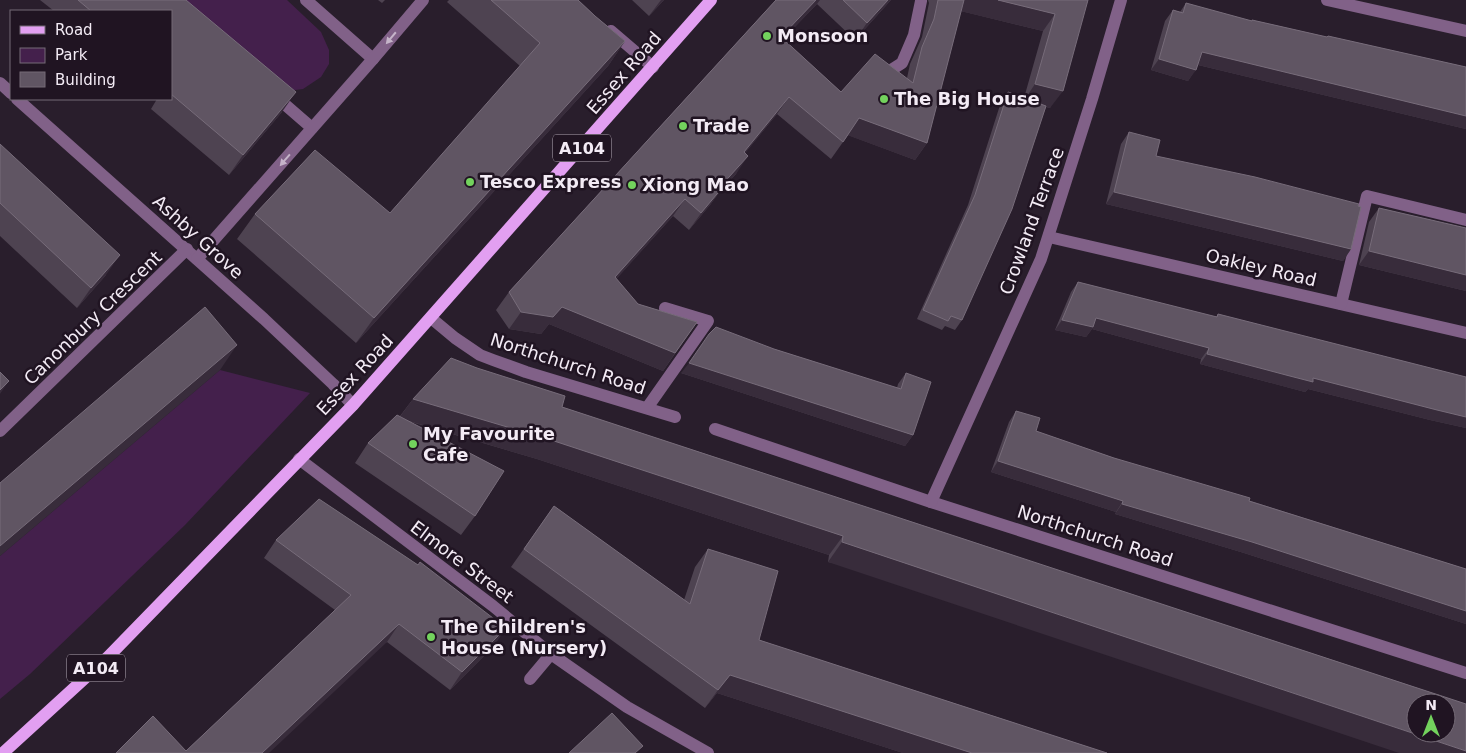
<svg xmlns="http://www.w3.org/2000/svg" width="1466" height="753" viewBox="0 0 1466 753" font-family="'DejaVu Sans',sans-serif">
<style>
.green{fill:#44204c}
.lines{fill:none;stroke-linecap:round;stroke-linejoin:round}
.minor{stroke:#816188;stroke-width:12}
.major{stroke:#e29ff1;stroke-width:12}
.wall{fill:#4e4351}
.shaded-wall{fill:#382c3b}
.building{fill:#605563;stroke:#776c7a;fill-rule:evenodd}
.oneway{fill:#c5b4c9}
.poi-dot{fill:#73d25d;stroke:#201422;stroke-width:2}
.labels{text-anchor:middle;stroke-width:5;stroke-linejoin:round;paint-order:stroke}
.shield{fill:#201422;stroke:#b4aab6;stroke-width:1}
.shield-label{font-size:16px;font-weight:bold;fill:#f3ebf5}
.poi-label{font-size:18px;font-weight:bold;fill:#f3ebf5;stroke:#201422;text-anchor:start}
.street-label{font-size:18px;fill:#f3ebf5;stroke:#201422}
</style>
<rect width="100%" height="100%" fill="#291e2c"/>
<!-- green -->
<g class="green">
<path d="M 177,0 L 287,0 L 321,32 L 329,50 L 329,64 L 321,77 L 303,89 L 288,91 Z"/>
<path d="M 220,370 L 310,393 L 185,525 L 30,674 L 0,699 L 0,556 Z"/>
</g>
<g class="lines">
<!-- minor -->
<g class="minor">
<path d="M 306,0 L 373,59"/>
<path d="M 1327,0 L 1466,31"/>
<path d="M 611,31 L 653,67"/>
<path d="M 888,72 L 902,63 L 914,35 L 921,1"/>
<path d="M 0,83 L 11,93"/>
<path d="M 274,95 L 312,128"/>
<path d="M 17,99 L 264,319 L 333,384 L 353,405"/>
<path d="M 1049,237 L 1466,333"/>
<path d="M 197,259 L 373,59 L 423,0"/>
<path d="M 1341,304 L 1367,196 L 1466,220"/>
<path d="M 431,318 L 455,338 L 480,355 L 493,360 L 526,372 L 675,417"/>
<path d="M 647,408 L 708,321 L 665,308"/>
<path d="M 715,429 L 931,502 L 1466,673"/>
<path d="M 0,431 L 187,249"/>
<path d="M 299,459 L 493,606 L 551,654 L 627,707 L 708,753"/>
<path d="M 931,502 L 1041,259 L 1092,99 L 1121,0"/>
<path d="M 530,679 L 551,654"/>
</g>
<!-- major -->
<path class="major" d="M 3,753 L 108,657 L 353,405 L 711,0"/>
</g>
<!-- wall -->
<g class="wall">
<path d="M 40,0 L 186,0 L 282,112 L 229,175 L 151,109 L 157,99 L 171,99 L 171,11 L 54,11 Z"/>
<path d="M 378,0 L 385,0 L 382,3 Z"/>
<path d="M 449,0 L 578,0 L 595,16 L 625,41 L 608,66 L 356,343 L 237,239 L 255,214 L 390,213 L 520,66 L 447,2 Z"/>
<path d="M 632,0 L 664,0 L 649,16 Z"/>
<path d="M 776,0 L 891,0 L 855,40 L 817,4 L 783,39 L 841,92 L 907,78 L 910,64 L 922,37 L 929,3 L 928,0 L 1088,0 L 1050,108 L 1046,107 L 962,320 L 955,330 L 945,326 L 942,330 L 917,319 L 968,205 L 1001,102 L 1008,92 L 1024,98 L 1043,31 L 961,11 L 927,143 L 915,160 L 848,135 L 831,159 L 777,114 L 745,153 L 736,174 L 718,194 L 710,205 L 689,230 L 673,216 L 616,279 L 638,304 L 697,322 L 663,371 L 549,324 L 541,334 L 509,329 L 496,310 L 509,292 Z"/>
<path d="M 1186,3 L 1252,21 L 1252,20 L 1327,37 L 1328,36 L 1466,67 L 1466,129 L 1198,65 L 1188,81 L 1151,70 L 1165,21 L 1173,10 L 1180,12 Z"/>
<path d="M 1129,132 L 1156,156 L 1351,249 L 1343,261 L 1106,204 L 1121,144 Z"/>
<path d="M 0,144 L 106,275 L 77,308 L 0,236 Z"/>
<path d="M 1379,208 L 1466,228 L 1466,291 L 1359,265 L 1369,222 Z"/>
<path d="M 1078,282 L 1216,317 L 1218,314 L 1466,377 L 1466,428 L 1430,420 L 1308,389 L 1305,392 L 1279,385 L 1200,364 L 1201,359 L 1092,329 L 1086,337 L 1055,330 L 1071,292 Z"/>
<path d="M 774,349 L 897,388 L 898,384 L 906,373 L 913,435 L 905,446 L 681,373 Z"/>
<path d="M 413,399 L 562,407 L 1466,704 L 828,562 L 829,555 L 537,459 L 411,422 L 475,516 L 461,535 L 355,463 L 368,443 L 400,416 Z"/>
<path d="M 1016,411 L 1036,431 L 1114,458 L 1466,569 L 1466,624 L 1244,553 L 1115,514 L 1116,512 L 991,472 L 1009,422 Z"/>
<path d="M 554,506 L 684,600 L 695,567 L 708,549 L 759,640 L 1107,753 L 903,753 L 717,693 L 705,708 L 511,567 Z"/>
<path d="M 276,540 L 494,646 L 450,690 L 387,642 L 186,751 L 335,610 L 264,558 Z"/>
</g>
<!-- shaded-wall -->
<g class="shaded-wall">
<path d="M 661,0 L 664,0 L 649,16 Z"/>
<path d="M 816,0 L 820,0 L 817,4 L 769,54 L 781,37 Z"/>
<path d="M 888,0 L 891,0 L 855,40 L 867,23 Z"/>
<path d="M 962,0 L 998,0 L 1055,14 L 1043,31 L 956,10 Z"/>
<path d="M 625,41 L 608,66 L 356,343 L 374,318 Z"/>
<path d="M 1202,52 L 1466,116 L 1466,129 L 1194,64 Z"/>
<path d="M 1159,59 L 1196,70 L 1188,81 L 1151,70 Z"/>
<path d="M 1035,84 L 1063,91 L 1050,108 L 1023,102 Z"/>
<path d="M 296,92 L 282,112 L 229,175 L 243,155 Z"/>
<path d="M 789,97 L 777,114 L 732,169 L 744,152 Z"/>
<path d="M 859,118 L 927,143 L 915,160 L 847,135 Z"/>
<path d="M 748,156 L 736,174 L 718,194 L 710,205 L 689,230 L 720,187 Z"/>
<path d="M 1114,192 L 1351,249 L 1343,261 L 1106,204 Z"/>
<path d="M 685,199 L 673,216 L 603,294 L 615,277 Z"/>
<path d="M 1369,251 L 1466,275 L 1466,291 L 1359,265 Z"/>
<path d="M 120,255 L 106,275 L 77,308 L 91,288 Z"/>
<path d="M 562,307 L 675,353 L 663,371 L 549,324 L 541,334 L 509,329 L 521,312 Z"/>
<path d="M 1096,318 L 1209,348 L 1201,359 L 1092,329 L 1086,337 L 1055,330 L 1062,320 Z"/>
<path d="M 237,345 L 220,370 L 0,556 L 0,546 Z"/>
<path d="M 1207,354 L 1313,378 L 1466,417 L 1466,428 L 1430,420 L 1308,389 L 1305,392 L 1200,364 Z"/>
<path d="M 689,363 L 913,435 L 905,446 L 681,373 Z"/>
<path d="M 9,381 L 0,394 L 0,390 Z"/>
<path d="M 413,399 L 551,440 L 843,536 L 829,555 L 537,459 L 399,418 Z"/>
<path d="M 998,461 L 1123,501 L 1116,512 L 991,472 Z"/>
<path d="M 1122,504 L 1252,542 L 1466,611 L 1466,624 L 1244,553 L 1115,514 Z"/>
<path d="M 842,542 L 1466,751 L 1466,753 L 1399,753 L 828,562 Z"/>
<path d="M 399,624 L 387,642 L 269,753 L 262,753 Z"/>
<path d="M 506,628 L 494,646 L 450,690 L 462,672 Z"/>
<path d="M 730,675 L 972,753 L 903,753 L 717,693 L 705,708 L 718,690 Z"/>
</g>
<!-- building -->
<g class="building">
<path d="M 78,0 L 186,0 L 296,92 L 243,155 L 171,94 L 171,81 L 172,80 L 171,79 L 171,11 L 91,11 Z"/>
<path d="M 491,0 L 578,0 L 595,16 L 625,41 L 374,318 L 255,214 L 315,150 L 390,213 L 540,43 Z"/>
<path d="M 776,0 L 816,0 L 781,37 L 841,92 L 875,54 L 913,83 L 922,47 L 934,19 L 938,0 L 964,0 L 927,143 L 859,118 L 843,142 L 789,97 L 744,152 L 748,156 L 720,187 L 722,188 L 701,213 L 685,199 L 615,277 L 638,304 L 697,322 L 675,353 L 562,307 L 553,317 L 521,312 L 509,292 Z"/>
<path d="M 843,0 L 888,0 L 867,23 Z"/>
<path d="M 998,0 L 1088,0 L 1063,91 L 1035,84 L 1055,14 Z"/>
<path d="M 1186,3 L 1252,21 L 1252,20 L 1327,37 L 1328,36 L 1466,67 L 1466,116 L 1202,52 L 1196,70 L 1159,59 L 1173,10 L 1183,13 Z"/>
<path d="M 1008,92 L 1046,106 L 1012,209 L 962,320 L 951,316 L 948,321 L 923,310 L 975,195 Z"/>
<path d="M 1129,132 L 1160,140 L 1156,156 L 1255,177 L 1359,204 L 1358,206 L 1361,207 L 1351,249 L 1114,192 Z"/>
<path d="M 0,144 L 120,255 L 91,288 L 0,203 Z"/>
<path d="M 1379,208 L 1466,228 L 1466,275 L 1369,251 Z"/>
<path d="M 1078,282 L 1217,317 L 1218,314 L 1466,377 L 1466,417 L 1437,410 L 1313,378 L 1313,382 L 1286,375 L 1207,354 L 1209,348 L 1096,318 L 1093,327 L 1062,320 Z"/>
<path d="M 205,307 L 237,345 L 0,546 L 0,483 Z"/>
<path d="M 716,327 L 774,349 L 901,389 L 906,373 L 931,382 L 913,435 L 689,363 L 709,334 Z"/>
<path d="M 451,358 L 477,368 L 565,396 L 562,407 L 1466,704 L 1466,751 L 842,542 L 843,536 L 551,440 L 413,399 ZM 1416,703 L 1446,703 L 1446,733 L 1416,733 Z"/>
<path d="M 0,372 L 9,381 L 0,390 Z"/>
<path d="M 1016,411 L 1040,418 L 1036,431 L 1114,458 L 1250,498 L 1249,501 L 1466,569 L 1466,611 L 1252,542 L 1122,504 L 1123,501 L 998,461 Z"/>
<path d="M 397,415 L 504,471 L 475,516 L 368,443 Z"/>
<path d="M 319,499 L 418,565 L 420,562 L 506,628 L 462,672 L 399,624 L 262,753 L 116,753 L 153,716 L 186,751 L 351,595 L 276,540 Z"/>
<path d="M 554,506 L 690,604 L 708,549 L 778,571 L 759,640 L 1107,753 L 972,753 L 730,675 L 718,690 L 524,549 Z"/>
<path d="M 612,713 L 643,746 L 635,753 L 569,753 Z"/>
</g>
<!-- one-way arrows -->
<defs><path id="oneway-solid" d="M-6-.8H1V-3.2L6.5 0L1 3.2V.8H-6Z" transform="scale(1.25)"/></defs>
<g class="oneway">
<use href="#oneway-solid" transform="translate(391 38) rotate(130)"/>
<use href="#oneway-solid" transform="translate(285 160) rotate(131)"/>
</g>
<!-- markers -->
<g class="poi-dot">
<circle cx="767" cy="36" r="5"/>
<circle cx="884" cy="99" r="5"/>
<circle cx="683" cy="126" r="5"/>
<circle cx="470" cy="182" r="5"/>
<circle cx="632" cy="185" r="5"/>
<circle cx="413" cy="444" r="5"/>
<circle cx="431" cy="637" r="5"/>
</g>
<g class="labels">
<!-- shield labels -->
<g class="shield">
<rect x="553" y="134.5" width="58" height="27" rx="4"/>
<rect x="67" y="654.5" width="58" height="27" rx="4"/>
</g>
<g class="shield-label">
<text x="582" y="154">A104</text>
<text x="96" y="674">A104</text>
</g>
<!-- poi labels -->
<g class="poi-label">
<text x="777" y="42">Monsoon</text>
<text x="894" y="105">The Big House</text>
<text x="693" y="132">Trade</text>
<text x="480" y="188">Tesco Express</text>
<text x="642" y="191">Xiong Mao</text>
<text x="423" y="440">My Favourite<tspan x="423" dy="21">Cafe</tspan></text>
<text x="441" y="633">The Children's<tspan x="441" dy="21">House (Nursery)</tspan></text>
</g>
<!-- street labels -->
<g class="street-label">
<text transform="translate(624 73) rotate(-49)" y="6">Essex Road</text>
<text transform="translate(1032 221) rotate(-70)" y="6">Crowland Terrace</text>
<text transform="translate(198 237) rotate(42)" y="6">Ashby Grove</text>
<text transform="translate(1261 268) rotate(13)" y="6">Oakley Road</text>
<text transform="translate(93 318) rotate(-44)" y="6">Canonbury Crescent</text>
<text transform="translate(568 364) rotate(18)" y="6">Northchurch Road</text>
<text transform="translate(355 375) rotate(-47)" y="6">Essex Road</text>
<text transform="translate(1095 536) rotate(18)" y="6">Northchurch Road</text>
<text transform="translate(462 562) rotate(37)" y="6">Elmore Street</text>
</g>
</g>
<!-- legend -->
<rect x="10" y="10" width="162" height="90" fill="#201422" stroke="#746a76"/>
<rect x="20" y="26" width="25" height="8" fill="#e29ff1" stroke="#746a76"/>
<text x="55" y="35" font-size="15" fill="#f3ebf5">Road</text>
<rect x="20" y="48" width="25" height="15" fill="#44204c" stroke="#746a76"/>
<text x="55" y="60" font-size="15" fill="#f3ebf5">Park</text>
<rect x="20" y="72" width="25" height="15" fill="#605563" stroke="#746a76"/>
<text x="55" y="85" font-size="15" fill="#f3ebf5">Building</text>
<!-- north arrow -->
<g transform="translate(1431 718)"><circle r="24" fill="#201422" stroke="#746a76"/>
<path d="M0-4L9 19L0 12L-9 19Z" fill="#73d25d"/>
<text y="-8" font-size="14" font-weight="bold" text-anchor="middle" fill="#f3ebf5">N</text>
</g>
</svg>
